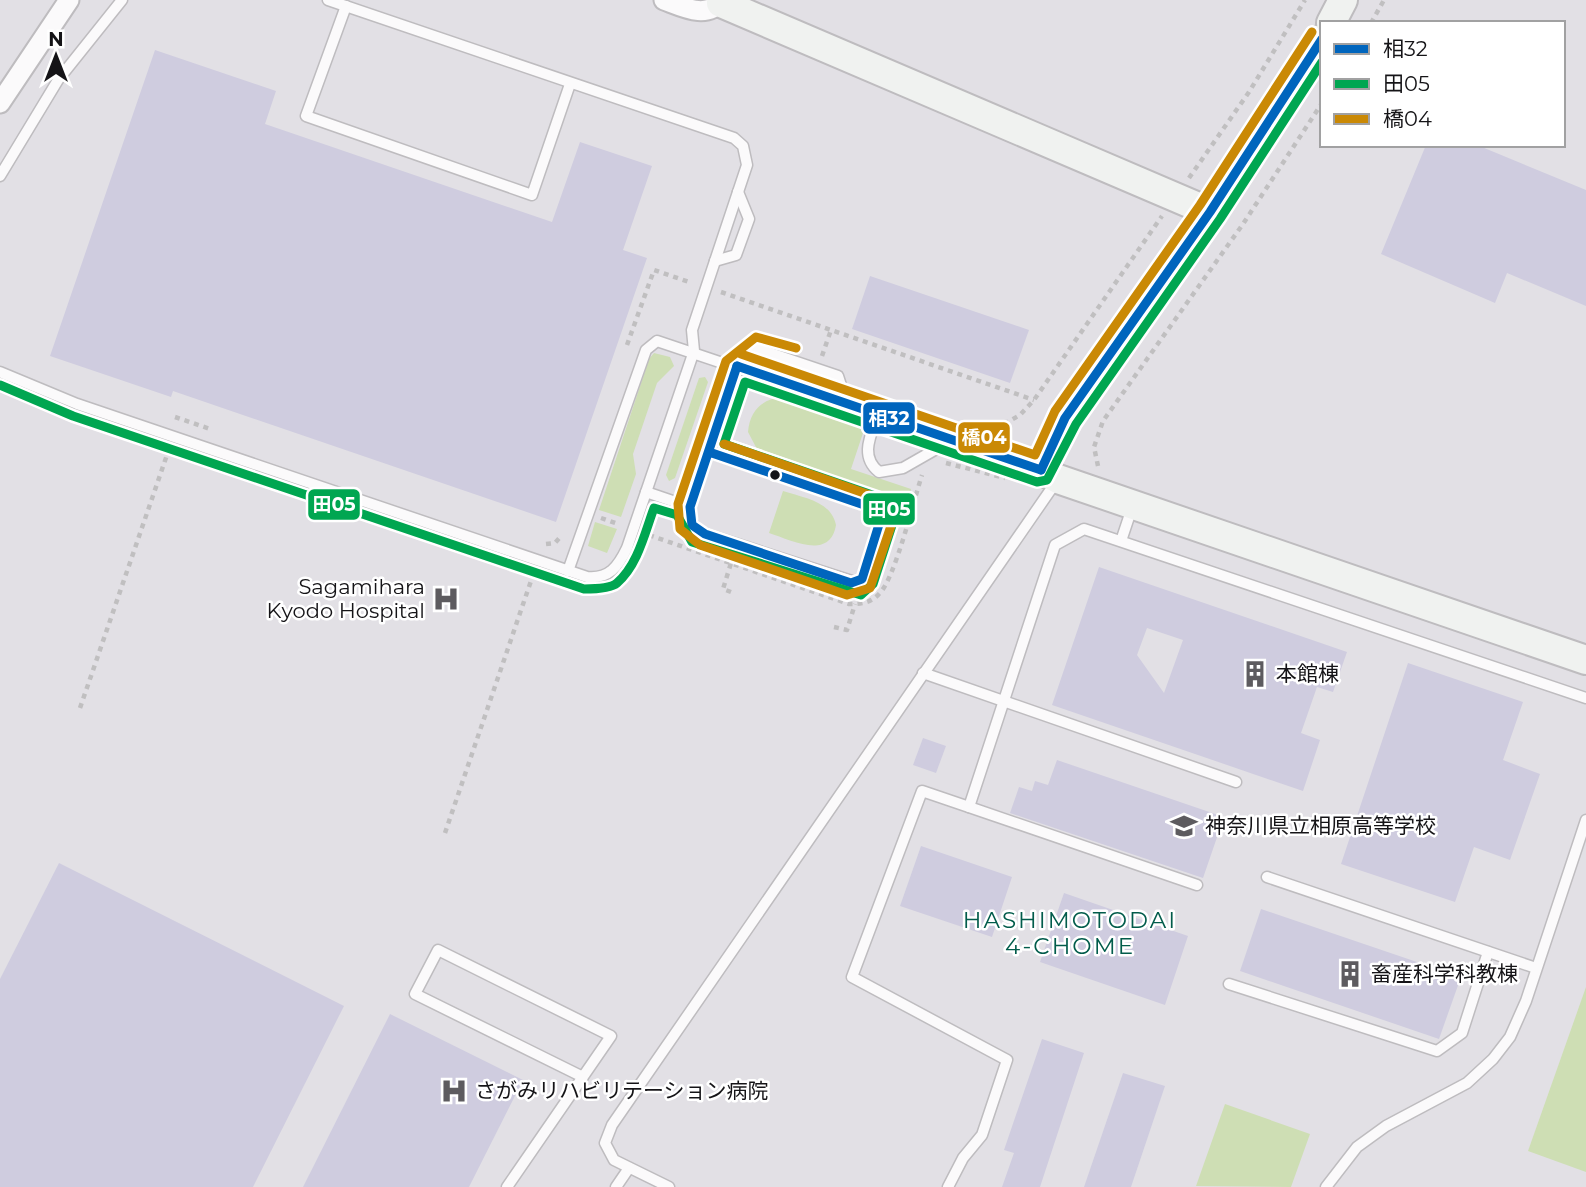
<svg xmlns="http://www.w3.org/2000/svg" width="1586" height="1187" viewBox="0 0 1586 1187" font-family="Montserrat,'Noto Sans JP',sans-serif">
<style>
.green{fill:#cedeb4}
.building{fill:#cfccdf;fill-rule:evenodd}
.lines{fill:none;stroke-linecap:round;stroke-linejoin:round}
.lane-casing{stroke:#bebcbf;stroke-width:13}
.street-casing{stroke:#bebcbf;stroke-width:23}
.secondary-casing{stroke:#bebcbf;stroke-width:32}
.path{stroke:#c0bfc0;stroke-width:4.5;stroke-dasharray:5 5;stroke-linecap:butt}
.lane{stroke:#fbfafb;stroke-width:10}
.street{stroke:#fbfafb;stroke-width:19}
.secondary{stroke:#f0f2f0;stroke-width:28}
.bus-1-casing{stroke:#fff;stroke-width:14}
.bus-2-casing{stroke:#fff;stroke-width:14}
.bus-3-casing{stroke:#fff;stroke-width:14}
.bus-1{stroke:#0065bd;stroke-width:9}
.bus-2{stroke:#00a651;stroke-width:9}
.bus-3{stroke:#ca8905;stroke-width:9}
.bus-dot{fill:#151417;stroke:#fff;stroke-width:2.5}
.labels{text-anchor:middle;stroke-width:5;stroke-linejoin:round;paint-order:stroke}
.poi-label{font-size:21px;fill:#151417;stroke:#fff;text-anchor:start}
.neighbourhood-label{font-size:23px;letter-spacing:2px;fill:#025c4b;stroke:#fff}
.line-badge{stroke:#fff;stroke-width:2.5}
.badge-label{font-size:19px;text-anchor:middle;font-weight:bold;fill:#fff}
</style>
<rect width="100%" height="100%" fill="#e2e0e5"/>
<!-- green -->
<g class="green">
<path d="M 654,353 L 670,357 L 674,366 L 657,383 L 633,454 L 636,474 L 621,517 L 599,510 L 649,359 Z"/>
<path d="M 705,377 L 708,382 L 675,478 L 669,481 L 666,475 L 699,378 Z"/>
<path d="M 783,397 L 866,424 L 851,469 L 911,489 L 905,508 L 776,464 L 758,451 L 748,432 C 750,410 762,399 783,397 Z"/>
<path d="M 783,491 C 804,498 831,501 836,525 C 830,561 791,540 769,533 Z"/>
<path d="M 595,522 L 617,529 L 607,553 L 588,546 Z"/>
<path d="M 1586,987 L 1586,1172 L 1528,1151 Z"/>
<path d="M 1225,1104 L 1310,1134 L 1291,1187 L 1196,1186 Z"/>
</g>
<!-- building -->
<g class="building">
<path d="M 155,50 L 276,91 L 265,124 L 552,222 L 580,142 L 652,166 L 623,250 L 647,258 L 556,522 L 173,391 L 171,397 L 50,356 Z"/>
<path d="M 1426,145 L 1477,145 L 1586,190 L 1586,306 L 1507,273 L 1495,303 L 1381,254 Z"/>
<path d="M 870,276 L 1029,330 L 1010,383 L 852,329 Z"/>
<path d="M 1099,567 L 1347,652 L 1333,692 L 1317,687 L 1301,733 L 1320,740 L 1303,791 L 1052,705 ZM 1147,628 L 1183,640 L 1164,693 L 1137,655 Z"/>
<path d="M 1408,663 L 1523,702 L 1503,760 L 1540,774 L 1510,860 L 1474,847 L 1455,902 L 1341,864 Z"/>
<path d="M 923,738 L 946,746 L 936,773 L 913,765 Z"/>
<path d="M 1057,760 L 1224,817 L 1203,878 L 1010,813 L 1019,787 L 1032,791 L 1035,781 L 1048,785 Z"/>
<path d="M 921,846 L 1012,877 L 992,937 L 900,906 Z"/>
<path d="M 59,863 L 344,1006 L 253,1187 L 0,1187 L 0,979 Z"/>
<path d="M 1064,893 L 1188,936 L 1165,1005 L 1040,962 Z"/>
<path d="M 1261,909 L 1461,977 L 1439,1039 L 1240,971 Z"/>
<path d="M 390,1014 L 523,1080 L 469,1187 L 303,1187 Z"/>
<path d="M 1042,1039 L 1084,1053 L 1040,1187 L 1002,1187 L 1014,1153 L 1004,1150 Z"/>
<path d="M 1123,1073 L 1165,1086 L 1131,1187 L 1084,1187 Z"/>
</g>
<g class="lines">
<defs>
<g id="lane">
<path d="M 346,6 L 306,116 L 532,195 L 570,84"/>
<path d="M 0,176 L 58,80 L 122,0"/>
<path d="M 715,261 L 736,255 L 749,219 L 738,192"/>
<path d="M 0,372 L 77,404 L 587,577 C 609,579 618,567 627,548 L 694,351 L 692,330 L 747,165 L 743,146 L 734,138 L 328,0"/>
<path d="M 878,414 C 871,435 859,456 879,472 L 903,468 L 952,440"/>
<path d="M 709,452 L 876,509 L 881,518 L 862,579 L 858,583 L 697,531 L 689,516 L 690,507 L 737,366 L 758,349 L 838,376 L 847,404"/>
<path d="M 646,492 L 690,507"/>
<path d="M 1121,541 L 1132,508"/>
<path d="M 568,571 L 646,350 L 657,341 L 1041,470"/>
<path d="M 923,673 L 1236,782"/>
<path d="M 969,807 L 1197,885"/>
<path d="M 1267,877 L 1536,968"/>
<path d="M 1229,984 L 1437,1051 L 1462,1033 L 1488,952"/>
<path d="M 507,1187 L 611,1036 L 438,950 L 415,994 L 583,1077"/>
<path d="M 616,1187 L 629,1168"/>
<path d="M 669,1187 L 614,1160 L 605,1143 L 612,1125 L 1056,482"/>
<path d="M 948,1187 L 963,1158 L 982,1135 L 1007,1060 L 852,977 L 922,791 L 969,807 L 1055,545 L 1084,529 L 1586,698"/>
<path d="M 1326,1187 L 1357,1147 L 1386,1126 L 1467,1083 L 1493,1059 L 1510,1037 L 1526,1001 L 1586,820"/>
</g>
<g id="street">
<path d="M 664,0 C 683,7 707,20 722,0"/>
<path d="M 0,103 L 69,0"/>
</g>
<g id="secondary">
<path d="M 721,3 L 1210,212"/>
<path d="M 1331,23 L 1343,0"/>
<path d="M 1322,39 L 1210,212 L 1065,418 L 1041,470 L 1058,479 L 1586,660"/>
</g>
</defs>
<!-- lane casing -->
<use href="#lane" class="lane-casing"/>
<!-- street casing -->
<use href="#street" class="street-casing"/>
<!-- secondary casing -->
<use href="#secondary" class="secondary-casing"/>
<!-- path -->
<g class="path">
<path d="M 1371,23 L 1384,0"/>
<path d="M 1189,178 L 1249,92 L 1305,0"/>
<path d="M 721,292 L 1034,400"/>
<path d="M 627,345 L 654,270 L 692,283"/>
<path d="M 822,356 L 831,330"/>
<path d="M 175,417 L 210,429"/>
<path d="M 1004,424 L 1020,415 L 1034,400 L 1162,216"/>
<path d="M 946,463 L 1005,478"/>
<path d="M 1098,466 L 1094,447 L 1103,421 L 1243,224 L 1322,103"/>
<path d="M 601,518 L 618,524"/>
<path d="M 649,535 L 849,604 C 861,604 871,603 879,594 C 895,579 914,499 922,475"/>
<path d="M 546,544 L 555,543 L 562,535"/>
<path d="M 731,592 L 723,589 L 731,563"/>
<path d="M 834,627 L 847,630 L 855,604"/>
<path d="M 80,708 L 168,452"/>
<path d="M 445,833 L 533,575"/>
</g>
<!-- lane -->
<use href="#lane" class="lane"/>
<!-- street -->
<use href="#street" class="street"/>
<!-- secondary -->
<use href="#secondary" class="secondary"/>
<defs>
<g id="bus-1">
<path d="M 737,366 L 1041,470"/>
<path d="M 709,452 L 876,509 L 881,518 L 862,579 L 851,583 L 705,534 L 692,525 L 690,507 L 737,366"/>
<path d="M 1041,470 L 1065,418 L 1210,212 L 1322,39"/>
</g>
<path id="bus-2" d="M 0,385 L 73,416 L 584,589 C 593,589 610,589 617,583 C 638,565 645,532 654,508 L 677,515 L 692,542 L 861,595 L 873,584 L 893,522 L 892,513 L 881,498 L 724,444 L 745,382 L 1037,482 L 1047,480 L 1076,424 L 1220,219 L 1322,62"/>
<g id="bus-3">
<path d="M 741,354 L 1035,455 L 1055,411 L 1200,205 L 1312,32"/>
<path d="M 724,444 L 884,500 L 893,520 L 870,588 L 847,595 L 700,545 L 680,529 L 678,504 L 726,361 L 756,337 L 796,348"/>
</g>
</defs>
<!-- bus-1 casing -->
<use href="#bus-1" class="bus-1-casing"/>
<!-- bus-2 casing -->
<use href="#bus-2" class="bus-2-casing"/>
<!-- bus-3 casing -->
<use href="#bus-3" class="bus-3-casing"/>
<!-- bus-1 -->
<use href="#bus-1" class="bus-1"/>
<!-- bus-2 -->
<use href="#bus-2" class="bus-2"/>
<!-- bus-3 -->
<use href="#bus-3" class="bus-3"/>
</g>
<!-- icons -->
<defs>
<symbol id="hospital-bare" viewBox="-9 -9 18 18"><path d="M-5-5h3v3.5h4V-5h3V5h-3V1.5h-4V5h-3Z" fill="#5d5b5f" stroke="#fff" stroke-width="2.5" paint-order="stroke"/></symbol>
<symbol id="building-bare" viewBox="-9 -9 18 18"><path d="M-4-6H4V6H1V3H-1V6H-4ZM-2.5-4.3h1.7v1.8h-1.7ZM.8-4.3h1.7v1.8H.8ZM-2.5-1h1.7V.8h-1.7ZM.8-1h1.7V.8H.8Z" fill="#5d5b5f" stroke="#fff" stroke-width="2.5" paint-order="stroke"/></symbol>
<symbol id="school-bare" viewBox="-9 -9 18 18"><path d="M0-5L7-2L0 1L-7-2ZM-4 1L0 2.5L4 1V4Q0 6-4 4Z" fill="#5d5b5f" stroke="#fff" stroke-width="2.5" paint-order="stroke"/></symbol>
</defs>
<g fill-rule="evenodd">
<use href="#hospital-bare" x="427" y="580" width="38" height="38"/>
<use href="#building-bare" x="1236" y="655" width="38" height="38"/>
<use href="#school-bare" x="1165" y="807" width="38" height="38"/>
<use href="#building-bare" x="1331" y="955" width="38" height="38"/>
<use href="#hospital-bare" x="435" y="1072" width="38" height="38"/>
</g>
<!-- markers -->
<circle class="bus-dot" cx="775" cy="475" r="6"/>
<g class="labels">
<!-- poi labels -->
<g class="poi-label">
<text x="425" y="594" text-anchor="end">Sagamihara<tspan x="425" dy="24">Kyodo Hospital</tspan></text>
<text x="1276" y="681">本館棟</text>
<text x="1205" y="833">神奈川県立相原高等学校</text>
<text x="1371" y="981">畜産科学科教棟</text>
<text x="475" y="1098">さがみリハビリテーション病院</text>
</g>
<!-- neighbourhood labels -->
<g class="neighbourhood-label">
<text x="1070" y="928">HASHIMOTODAI<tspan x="1070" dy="26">4-CHOME</tspan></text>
</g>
</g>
<g class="line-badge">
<rect x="862" y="401" width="54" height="34" rx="7" fill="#0065bd"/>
<rect x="957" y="421" width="54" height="33" rx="7" fill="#ca8905"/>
<rect x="307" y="488" width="54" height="33" rx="7" fill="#00a651"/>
<rect x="862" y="492" width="54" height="34" rx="7" fill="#00a651"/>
</g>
<g class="badge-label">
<text x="889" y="425">相32</text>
<text x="984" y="444">橋04</text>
<text x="334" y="511">田05</text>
<text x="889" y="516">田05</text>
</g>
<!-- legend -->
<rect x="1320" y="21" width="245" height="126" fill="#ffffff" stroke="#a1a1a2" stroke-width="2"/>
<rect x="1334" y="44" width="35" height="10" fill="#0065bd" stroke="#a1a1a2" stroke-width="2"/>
<text x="1383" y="56" font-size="21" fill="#151417">相32</text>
<rect x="1334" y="79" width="35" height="10" fill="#00a651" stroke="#a1a1a2" stroke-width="2"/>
<text x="1383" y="91" font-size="21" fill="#151417">田05</text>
<rect x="1334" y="114" width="35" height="10" fill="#ca8905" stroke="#a1a1a2" stroke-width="2"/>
<text x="1383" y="126" font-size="21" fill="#151417">橋04</text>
<!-- north arrow -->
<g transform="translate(56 56)" stroke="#ffffff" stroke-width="5" paint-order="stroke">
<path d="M0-5L12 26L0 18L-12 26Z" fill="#151417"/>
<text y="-10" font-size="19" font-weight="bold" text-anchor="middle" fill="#151417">N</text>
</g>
</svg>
